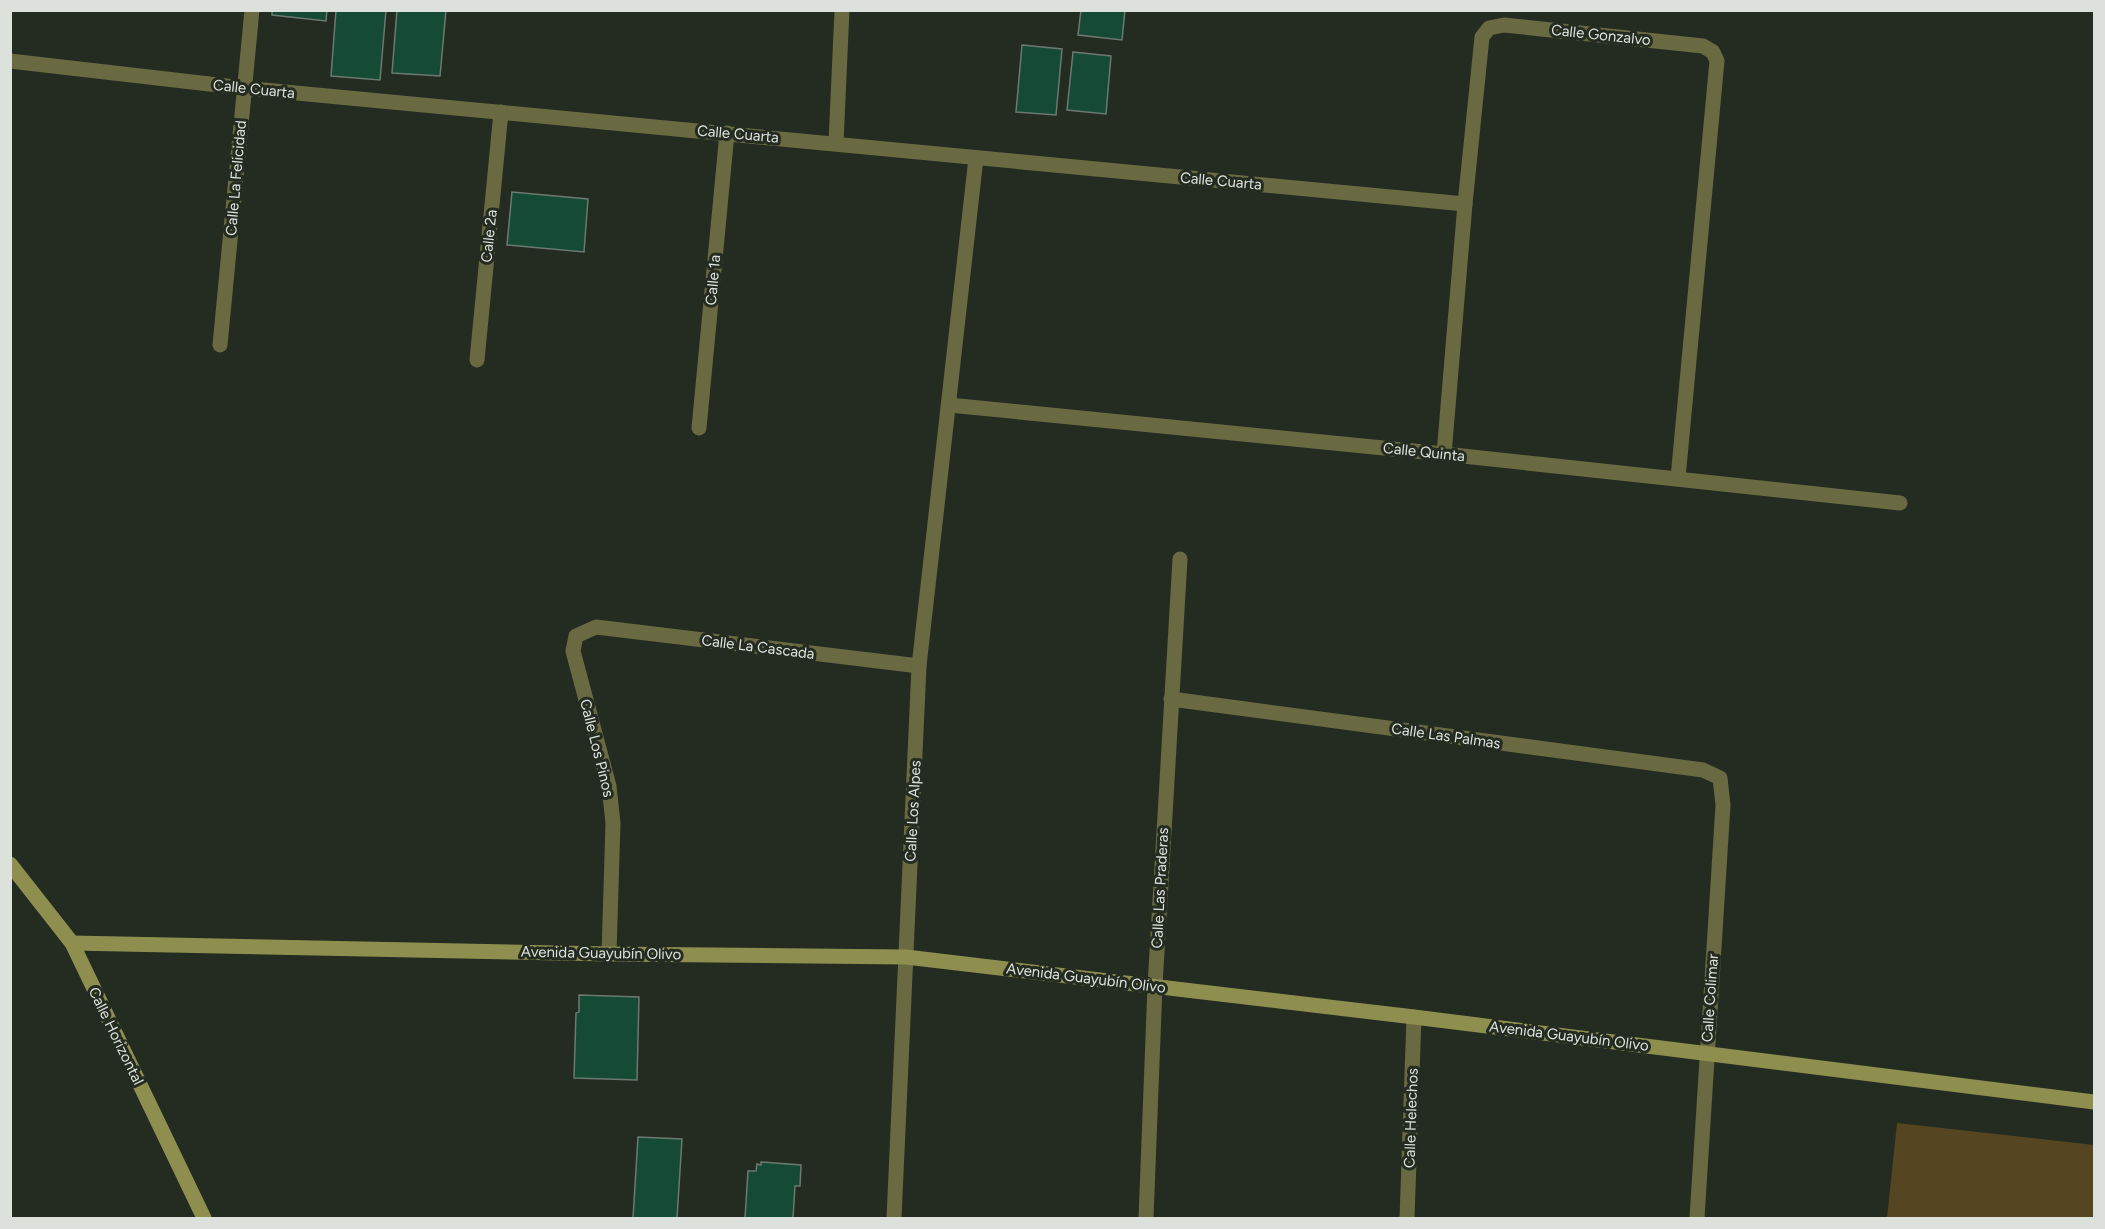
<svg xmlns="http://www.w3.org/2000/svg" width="2105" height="1229" viewBox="0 0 2105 1229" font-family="Figtree,sans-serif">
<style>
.green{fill:#564521}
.building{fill:#154b35;stroke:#6c7971;stroke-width:1.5}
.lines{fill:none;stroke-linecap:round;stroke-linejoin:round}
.street{stroke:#696a42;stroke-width:15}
.secondary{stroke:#8e8f4e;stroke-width:15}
.labels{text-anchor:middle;stroke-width:6;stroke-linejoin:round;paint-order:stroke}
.street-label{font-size:15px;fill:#dde1db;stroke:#242b21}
</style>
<rect width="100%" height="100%" fill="#242b21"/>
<!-- green -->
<path class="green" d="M 1897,1123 L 2094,1145 L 2094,1218 L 1887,1218 Z"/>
<!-- building -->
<g class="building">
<path d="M 272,10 L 327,10 L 326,21 L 272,15 Z"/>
<path d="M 336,10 L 386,10 L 380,80 L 331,76 Z"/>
<path d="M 397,10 L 446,10 L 440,76 L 392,73 Z"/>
<path d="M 1081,10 L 1125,10 L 1122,40 L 1078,35 Z"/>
<path d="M 1022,45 L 1062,49 L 1056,115 L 1016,112 Z"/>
<path d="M 1073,52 L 1111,56 L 1106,114 L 1067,110 Z"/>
<path d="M 512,192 L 588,199 L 584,252 L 507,245 Z"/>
<path d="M 579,995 L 639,997 L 637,1080 L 574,1078 L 576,1013 L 579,1012 Z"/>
<path d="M 638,1137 L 682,1139 L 677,1218 L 633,1218 Z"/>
<path d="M 761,1162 L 801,1165 L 800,1186 L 795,1186 L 793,1218 L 745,1218 L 748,1171 L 756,1171 L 757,1164 L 761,1165 Z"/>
</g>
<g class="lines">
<!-- street -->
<g class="street">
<path d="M 10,61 L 244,88 L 1465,204"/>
<path d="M 836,143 L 842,10"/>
<path d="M 220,345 L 252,10"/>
<path d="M 477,360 L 501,112"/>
<path d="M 949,405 L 1444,454 L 1900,503"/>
<path d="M 699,428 L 727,133"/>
<path d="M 1444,454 L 1465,204 L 1482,37 L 1489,28 L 1504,25 L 1703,46 L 1713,52 L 1717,61 L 1678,478"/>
<path d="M 1171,699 L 1703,770 L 1720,778 L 1723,805 L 1697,1218"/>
<path d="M 609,954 L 613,823 L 609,786 L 573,651 L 576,636 L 596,627 L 919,666"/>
<path d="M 894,1218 L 919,666 L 976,158"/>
<path d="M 1146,1218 L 1155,986 L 1180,559"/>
<path d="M 1407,1218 L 1414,1017"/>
</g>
<!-- secondary -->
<g class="secondary">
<path d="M 10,864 L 72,943 L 204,1218"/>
<path d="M 72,943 L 609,954 L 906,957 L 1414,1017 L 2094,1102"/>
</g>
</g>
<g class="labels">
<!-- street labels -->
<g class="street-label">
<text transform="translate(1601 35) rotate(6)" y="5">Calle Gonzalvo</text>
<text transform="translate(254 89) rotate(6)" y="5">Calle Cuarta</text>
<text transform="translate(738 134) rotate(5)" y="5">Calle Cuarta</text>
<text transform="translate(236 178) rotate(-85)" y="5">Calle La Felicidad</text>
<text transform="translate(1221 181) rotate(5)" y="5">Calle Cuarta</text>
<text transform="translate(489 236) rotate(-84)" y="5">Calle 2a</text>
<text transform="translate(713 280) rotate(-85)" y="5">Calle 1a</text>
<text transform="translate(1424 452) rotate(6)" y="5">Calle Quinta</text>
<text transform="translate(758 647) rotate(7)" y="5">Calle La Cascada</text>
<text transform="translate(1446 736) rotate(8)" y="5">Calle Las Palmas</text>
<text transform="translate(597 748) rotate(76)" y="5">Calle Los Pinos</text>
<text transform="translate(913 811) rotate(-87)" y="5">Calle Los Alpes</text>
<text transform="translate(1160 888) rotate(-87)" y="5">Calle Las Praderas</text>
<text transform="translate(601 953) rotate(1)" y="5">Avenida Guayubín Olivo</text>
<text transform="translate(1086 978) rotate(7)" y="5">Avenida Guayubín Olivo</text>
<text transform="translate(1710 998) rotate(-86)" y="5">Calle Colimar</text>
<text transform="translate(116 1036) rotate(64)" y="5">Calle Horizontal</text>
<text transform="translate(1569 1036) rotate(7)" y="5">Avenida Guayubín Olivo</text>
<text transform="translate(1411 1118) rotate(-88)" y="5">Calle Helechos</text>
</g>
</g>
<!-- border -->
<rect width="2105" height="1229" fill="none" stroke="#dde1db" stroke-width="24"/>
</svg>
